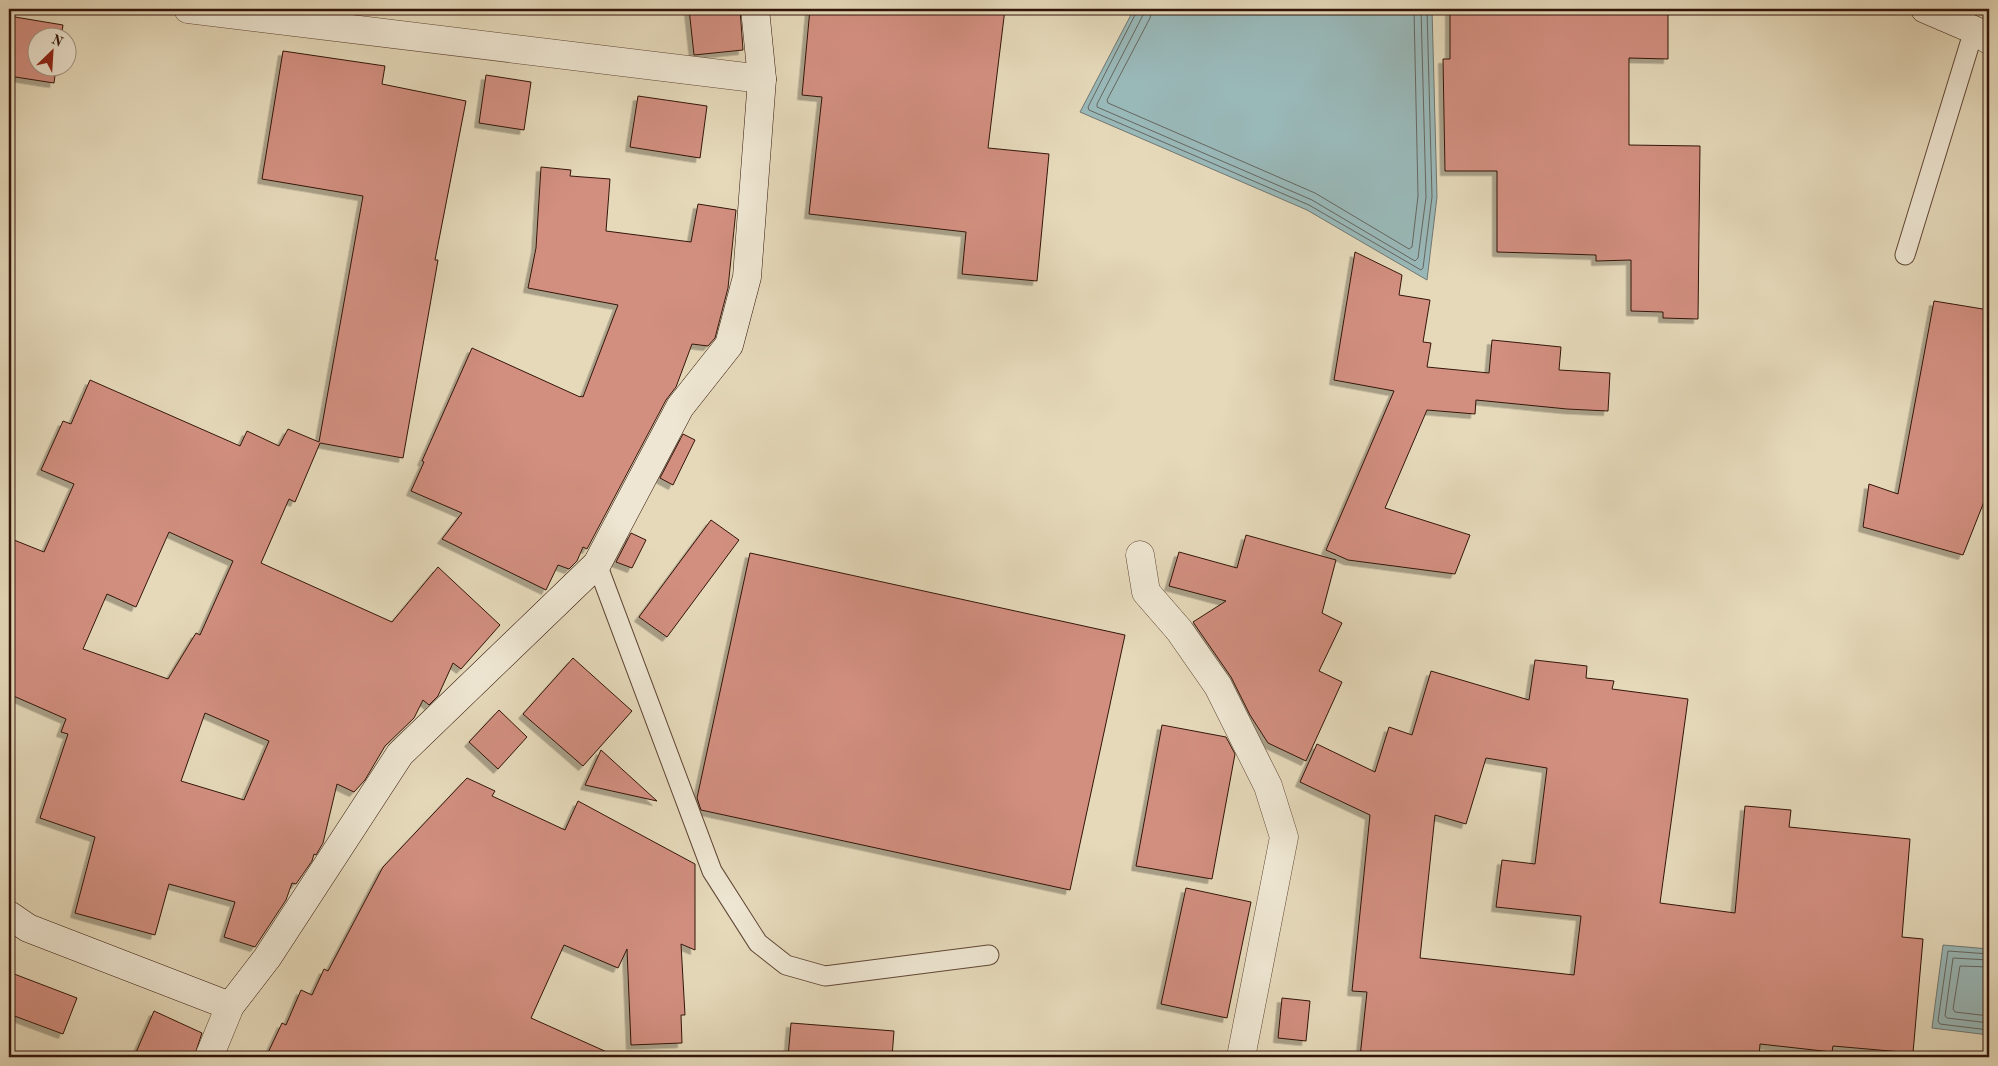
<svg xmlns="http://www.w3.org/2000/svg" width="1998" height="1066" viewBox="0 0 1998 1066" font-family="'Old Standard TT',serif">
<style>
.water{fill:#99b8b8;stroke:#707772}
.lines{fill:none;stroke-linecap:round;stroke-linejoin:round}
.shore{stroke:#666660;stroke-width:1}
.building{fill:#d28f80;stroke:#331509;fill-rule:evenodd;filter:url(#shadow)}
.service-casing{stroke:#604635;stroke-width:21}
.minor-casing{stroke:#604635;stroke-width:29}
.tertiary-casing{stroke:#604635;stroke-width:29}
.secondary-casing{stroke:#331509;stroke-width:29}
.service{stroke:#eee6d2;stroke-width:19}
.minor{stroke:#eee6d2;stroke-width:28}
.tertiary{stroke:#eee6d2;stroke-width:28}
.secondary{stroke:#eee6d2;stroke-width:28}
</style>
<defs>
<filter id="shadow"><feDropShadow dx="-4.5" dy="4.5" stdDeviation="0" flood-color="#0004"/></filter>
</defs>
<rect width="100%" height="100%" fill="#e5d9ba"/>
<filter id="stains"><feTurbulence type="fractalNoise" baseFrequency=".004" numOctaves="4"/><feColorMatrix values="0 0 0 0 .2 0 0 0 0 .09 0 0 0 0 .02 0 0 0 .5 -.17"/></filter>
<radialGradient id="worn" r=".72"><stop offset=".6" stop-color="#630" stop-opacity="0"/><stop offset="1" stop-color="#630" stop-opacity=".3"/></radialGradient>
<!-- water -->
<g class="water">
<path d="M 1134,9 L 1432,9 L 1437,197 L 1427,280 L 1307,210 L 1080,112 Z"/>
<path d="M 1943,945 L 1989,949 L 1989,1035 L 1932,1028 Z"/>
</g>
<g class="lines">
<!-- shore -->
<g class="shore">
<path d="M 1138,9 L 1088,107 L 1089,110 L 1309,205 L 1421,270 L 1423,268 L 1432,197 L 1427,9"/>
<path d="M 1144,9 L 1143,15 L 1097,104 L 1097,107 L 1312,200 L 1415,261 L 1418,258 L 1426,197 L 1421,9"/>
<path d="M 1152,9 L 1150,18 L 1107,100 L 1108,103 L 1315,193 L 1409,249 L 1412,247 L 1418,196 L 1414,9"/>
<path d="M 1989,954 L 1948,951 L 1938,1021 L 1940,1024 L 1989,1030"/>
<path d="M 1989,960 L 1953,958 L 1945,1016 L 1947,1018 L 1989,1023"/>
<path d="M 1989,967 L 1960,966 L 1953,1009 L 1955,1012 L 1989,1016"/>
</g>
</g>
<!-- building -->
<g class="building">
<path d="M 689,9 L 740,9 L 743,50 L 694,55 Z"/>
<path d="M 810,9 L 1005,9 L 988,148 L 1049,154 L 1037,281 L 962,274 L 966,232 L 809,214 L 822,97 L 802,95 Z"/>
<path d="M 1450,9 L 1668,9 L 1668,59 L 1629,58 L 1629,145 L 1700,146 L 1698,319 L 1663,318 L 1663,312 L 1631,311 L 1631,260 L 1596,261 L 1596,255 L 1497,252 L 1497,171 L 1445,171 L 1443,59 L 1450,59 Z"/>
<path d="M 9,16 L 63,25 L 61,38 L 38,38 L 38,68 L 56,68 L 54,83 L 9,76 Z"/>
<path d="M 283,51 L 385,66 L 382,84 L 466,101 L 435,260 L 438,260 L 403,458 L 320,443 L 295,502 L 289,499 L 261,563 L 392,622 L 438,567 L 500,625 L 461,669 L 453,663 L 438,696 L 429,705 L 423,700 L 414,718 L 385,746 L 365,780 L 354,792 L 337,784 L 323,843 L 316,855 L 314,854 L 312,861 L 296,884 L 292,883 L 286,900 L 255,947 L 224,937 L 235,902 L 169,884 L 155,935 L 75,913 L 95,837 L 40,818 L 68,734 L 61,732 L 66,719 L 9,694 L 9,538 L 44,552 L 74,484 L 41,470 L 63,421 L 71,424 L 90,380 L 240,446 L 247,431 L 279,446 L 288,429 L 319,442 L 363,196 L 262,179 ZM 169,532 L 233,561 L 200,635 L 196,633 L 168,679 L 83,649 L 107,594 L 136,607 ZM 205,713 L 269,741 L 244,800 L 181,781 Z"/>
<path d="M 486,75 L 531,82 L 524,130 L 479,123 Z"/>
<path d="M 638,96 L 707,106 L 700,158 L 630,147 Z"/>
<path d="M 541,167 L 571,170 L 570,176 L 610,179 L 606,231 L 691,242 L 698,204 L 736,210 L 728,288 L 715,338 L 708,346 L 692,344 L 676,387 L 666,400 L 587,549 L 583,547 L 577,561 L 569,569 L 558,565 L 546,590 L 442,539 L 462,513 L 411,491 L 424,462 L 422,461 L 472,348 L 580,397 L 581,396 L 583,397 L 618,305 L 528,288 L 536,248 Z"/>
<path d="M 1355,252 L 1402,275 L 1399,295 L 1430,300 L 1423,342 L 1431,343 L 1427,367 L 1489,373 L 1492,340 L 1561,347 L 1559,370 L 1610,373 L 1608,411 L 1567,409 L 1476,400 L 1475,414 L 1427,410 L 1385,508 L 1470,535 L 1455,574 L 1348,560 L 1326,550 L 1394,391 L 1334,380 Z"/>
<path d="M 1934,301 L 1989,310 L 1989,489 L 1963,555 L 1863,527 L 1869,484 L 1898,494 Z"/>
<path d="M 683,434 L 695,440 L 673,485 L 660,478 Z"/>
<path d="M 711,520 L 739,540 L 667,637 L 639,617 Z"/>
<path d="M 631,533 L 646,540 L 632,568 L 616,562 Z"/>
<path d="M 1246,535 L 1336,560 L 1322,613 L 1342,623 L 1319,671 L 1342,682 L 1306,761 L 1268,743 L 1250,715 L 1231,677 L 1193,622 L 1226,601 L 1169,586 L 1179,552 L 1237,568 Z"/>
<path d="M 750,553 L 1125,635 L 1070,890 L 701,810 L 697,798 Z"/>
<path d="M 573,658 L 632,711 L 583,766 L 523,714 Z"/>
<path d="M 1535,660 L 1587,666 L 1586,678 L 1614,681 L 1612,689 L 1688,699 L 1660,903 L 1735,913 L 1745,806 L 1791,810 L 1789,827 L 1910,839 L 1902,937 L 1923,939 L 1913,1053 L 1833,1046 L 1832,1052 L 1760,1044 L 1759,1057 L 1360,1057 L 1367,992 L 1352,991 L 1370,815 L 1300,782 L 1317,744 L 1375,772 L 1389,727 L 1412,735 L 1431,671 L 1529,700 ZM 1486,758 L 1547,768 L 1535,864 L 1502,860 L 1496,907 L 1581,916 L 1574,975 L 1420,958 L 1435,815 L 1466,824 Z"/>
<path d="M 499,710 L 527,737 L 498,769 L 469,742 Z"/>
<path d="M 1162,725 L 1226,737 L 1235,754 L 1212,879 L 1136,866 Z"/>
<path d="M 601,750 L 657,801 L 585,785 Z"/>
<path d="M 467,778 L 495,791 L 492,796 L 565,830 L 578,801 L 695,864 L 695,950 L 681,944 L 685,1015 L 681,1015 L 682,1043 L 631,1045 L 627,949 L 618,968 L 564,945 L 531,1018 L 618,1057 L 266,1057 L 282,1023 L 286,1025 L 301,990 L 312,995 L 324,969 L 328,971 L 383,867 Z"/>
<path d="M 1186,888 L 1251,902 L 1227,1018 L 1161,1004 Z"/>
<path d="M 9,972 L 77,998 L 63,1034 L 9,1014 Z"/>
<path d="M 1282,998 L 1310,1001 L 1306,1041 L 1278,1038 Z"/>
<path d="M 154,1011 L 202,1033 L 194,1057 L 134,1057 Z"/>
<path d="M 791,1023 L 894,1031 L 892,1057 L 788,1057 Z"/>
</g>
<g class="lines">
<defs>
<g id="service">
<path d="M 1905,255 L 1974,30"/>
<path d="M 597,564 L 712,871 L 758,943 L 786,965 L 825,976 L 989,955"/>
</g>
<g id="minor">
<path d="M 188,9 L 762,79"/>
<path d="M 1140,555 L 1146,592 L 1179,630 L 1218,686 L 1268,786 L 1284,837 L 1241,1057"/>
</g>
<path id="tertiary" d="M 209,1057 L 230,1006"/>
<g id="secondary">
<path d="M 1925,9 L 1974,30 L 1989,40"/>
<path d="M 9,915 L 28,928 L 230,1006 L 267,958 L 400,754 L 597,564 L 680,407 L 729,345 L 747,277 L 762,79 L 755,9"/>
</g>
</defs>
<!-- service casing -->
<use href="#service" class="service-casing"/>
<!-- minor casing -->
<use href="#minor" class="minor-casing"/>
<!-- tertiary casing -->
<use href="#tertiary" class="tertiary-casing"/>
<!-- secondary casing -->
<use href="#secondary" class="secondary-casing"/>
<!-- service -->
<use href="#service" class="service"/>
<!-- minor -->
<use href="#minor" class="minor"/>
<!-- tertiary -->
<use href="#tertiary" class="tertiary"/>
<!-- secondary -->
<use href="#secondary" class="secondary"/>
</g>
<!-- margin -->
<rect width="1998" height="1066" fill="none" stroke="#e5d9ba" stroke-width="30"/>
<rect x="10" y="10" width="1978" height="1046" fill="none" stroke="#331509" stroke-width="2.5"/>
<rect x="15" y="15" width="1968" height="1036" fill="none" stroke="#331509"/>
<!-- north arrow -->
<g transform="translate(52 52) rotate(25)"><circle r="24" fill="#eee6d2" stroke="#a39282"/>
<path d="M0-4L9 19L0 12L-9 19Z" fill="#8f2418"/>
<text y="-8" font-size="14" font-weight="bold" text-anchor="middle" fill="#331509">N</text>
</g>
<rect width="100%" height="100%" filter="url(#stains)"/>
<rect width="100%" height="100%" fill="url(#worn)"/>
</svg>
